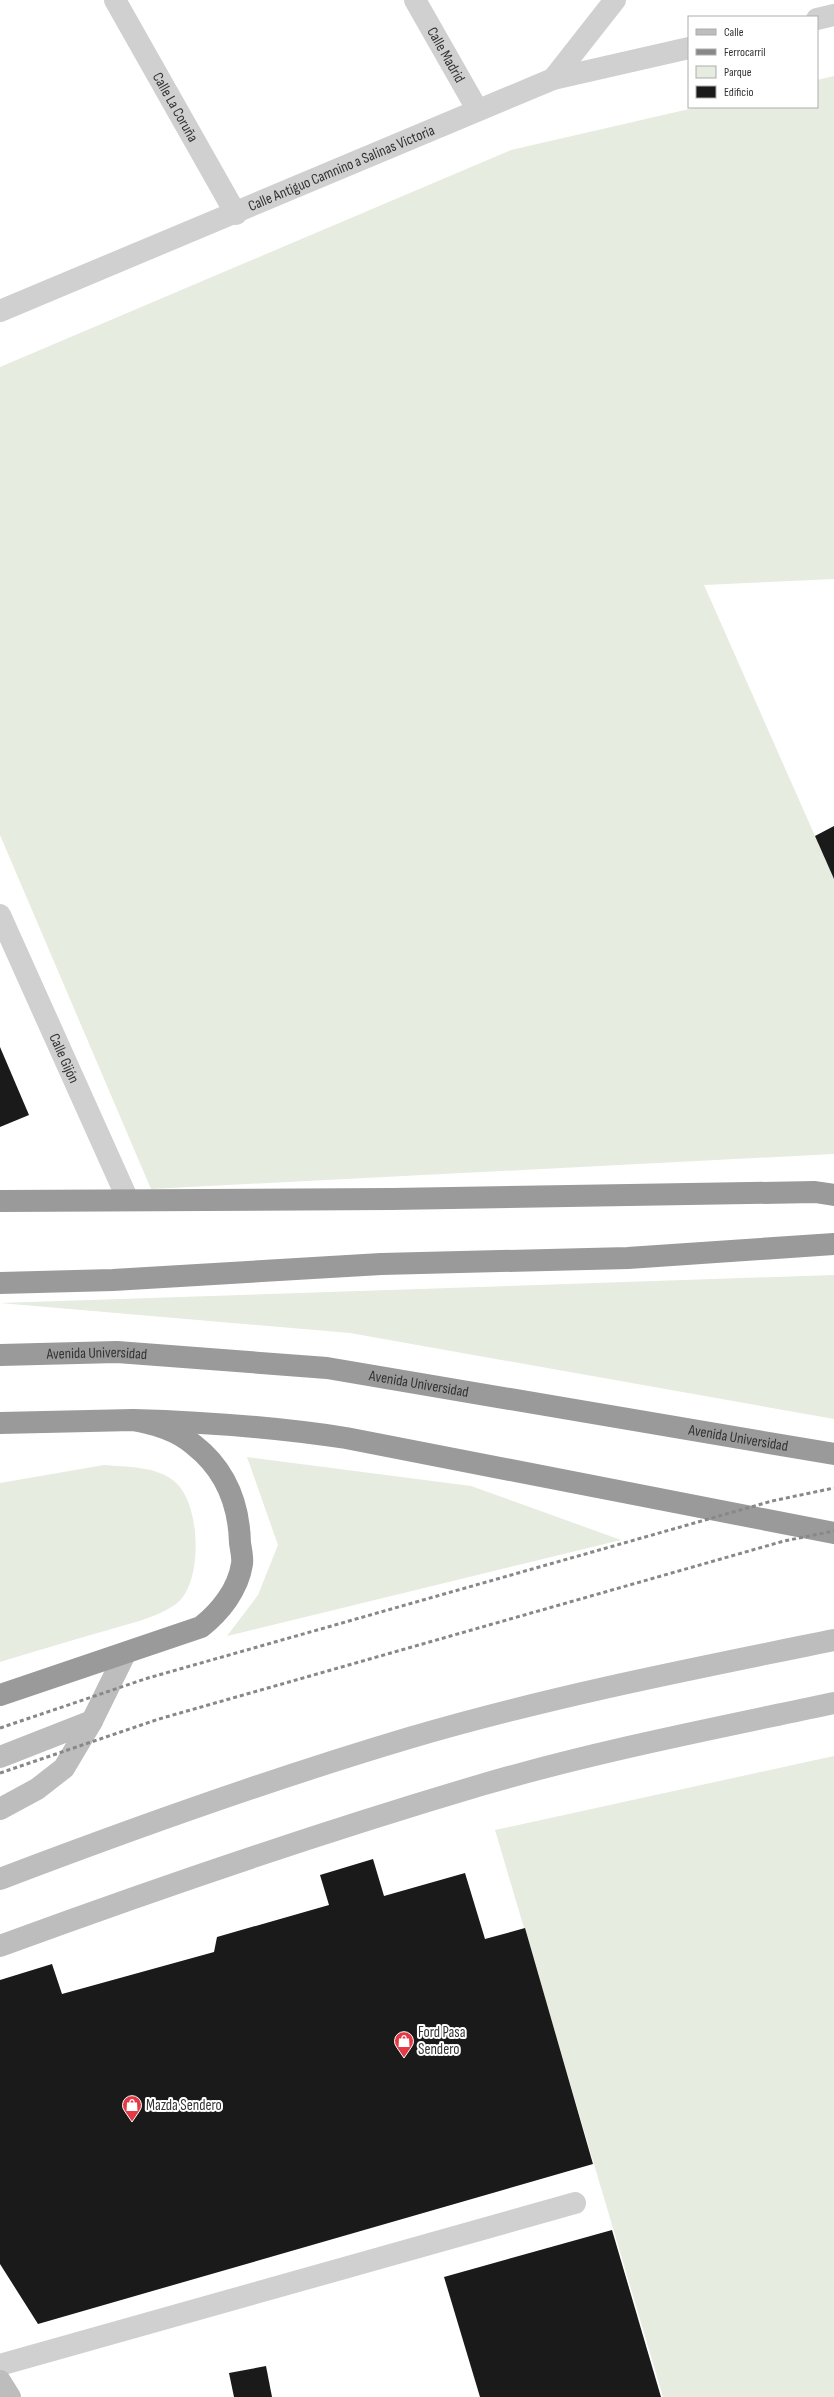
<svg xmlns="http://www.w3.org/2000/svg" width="834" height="2397" viewBox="0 0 834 2397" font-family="'Sofia Sans Condensed',sans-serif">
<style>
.green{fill:#e6ecdf}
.building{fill:#1a1a1a}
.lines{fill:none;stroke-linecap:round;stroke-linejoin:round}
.lane{stroke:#d0d0d0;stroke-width:22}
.street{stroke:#d0d0d0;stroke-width:22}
.secondary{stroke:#bdbdbd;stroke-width:22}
.highway{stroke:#9a9a9a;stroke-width:22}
.rail{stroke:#888;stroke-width:3;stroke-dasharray:4 3;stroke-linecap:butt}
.labels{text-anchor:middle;stroke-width:4;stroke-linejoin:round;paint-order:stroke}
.street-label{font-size:15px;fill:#333;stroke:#fff}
.poi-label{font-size:15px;fill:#333;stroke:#fff;text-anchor:start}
</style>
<rect width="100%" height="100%" fill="#fff"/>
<!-- green -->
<g class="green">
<path d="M 834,76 L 834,579 L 704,585 L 834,879 L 834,1154 L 151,1189 L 0,835 L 0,367 L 511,150 L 698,107 L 817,107 L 817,80 Z"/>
<path d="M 834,1275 L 834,1419 L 350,1333 L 0,1303 Z"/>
<path d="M 247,1457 L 471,1486 L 621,1540 L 227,1636 L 258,1595 L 278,1545 Z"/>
<path d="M 104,1465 C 127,1467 155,1466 174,1481 C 201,1502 204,1583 176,1604 C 157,1618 130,1623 108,1630 C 72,1640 36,1651 0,1662 L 0,1483 Z"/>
<path d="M 834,1756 L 834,2397 L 663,2397 L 495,1830 Z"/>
</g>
<!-- building -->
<g class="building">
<path d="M 834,826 L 834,879 L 815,836 Z"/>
<path d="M 0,1047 L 29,1115 L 0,1127 Z"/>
<path d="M 373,1859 L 384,1896 L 465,1873 L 485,1939 L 525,1928 L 593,2164 L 38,2324 L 0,2264 L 0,1980 L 52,1964 L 62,1994 L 214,1952 L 217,1937 L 329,1905 L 320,1875 Z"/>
<path d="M 612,2230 L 661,2397 L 480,2397 L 444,2277 Z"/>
<path d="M 266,2366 L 272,2397 L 234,2397 L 229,2373 Z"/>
</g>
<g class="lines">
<!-- lane -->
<path class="lane" d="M 0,2365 L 575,2203"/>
<!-- street -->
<g class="street">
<path id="s1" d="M 115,0 L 236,214"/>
<path id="s2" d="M 415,0 L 477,109"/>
<path d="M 817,19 L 834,15"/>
<path d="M 553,79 L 615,0"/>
<path id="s3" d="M 0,311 L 553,79 L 689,48"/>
<path id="s4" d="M 0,915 L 128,1200"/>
</g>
<!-- secondary -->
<g class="secondary">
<path d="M 0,1757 L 92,1721"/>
<path d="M 0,1809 L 37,1789 L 64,1768 L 92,1721 L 125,1654"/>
<path d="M 0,1879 C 134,1828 271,1779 409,1738 C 548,1697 691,1669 834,1640"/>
<path d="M 0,1946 C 158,1888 319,1833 481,1785 C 597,1751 716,1728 834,1703"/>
<path d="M 0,2381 L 10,2397"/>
</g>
<!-- highway -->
<g class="highway">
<path d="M 0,1201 L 392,1199 L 815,1192 L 834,1195"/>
<path d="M 0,1283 L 113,1280 L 381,1264 L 628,1258 L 834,1244"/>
<path id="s5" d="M 0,1355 L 117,1352 L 327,1368 L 834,1454"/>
<path d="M 133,1420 C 205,1422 275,1427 346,1438 L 834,1533"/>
<path d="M 0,1423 L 133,1420 C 155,1424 177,1430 194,1445 C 226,1470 239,1504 240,1543 C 241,1550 243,1558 242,1564 C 238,1590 220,1612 201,1627 L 0,1695"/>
</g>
<!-- rail -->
<g class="rail">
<path d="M 0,1728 L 148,1678 L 772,1501 L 834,1488"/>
<path d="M 0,1773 L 159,1719 L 784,1541 L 834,1531"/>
</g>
</g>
<!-- icons -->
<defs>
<symbol id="shop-pin" viewBox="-11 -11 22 30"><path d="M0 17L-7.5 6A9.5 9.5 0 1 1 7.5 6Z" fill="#e63946" stroke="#fff"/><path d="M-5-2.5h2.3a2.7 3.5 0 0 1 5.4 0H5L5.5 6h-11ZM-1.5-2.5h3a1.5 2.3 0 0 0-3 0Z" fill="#fff"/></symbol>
</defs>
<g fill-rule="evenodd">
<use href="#shop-pin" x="393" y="2030" width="22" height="30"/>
<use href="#shop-pin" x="121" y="2094" width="22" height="30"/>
</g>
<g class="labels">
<!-- street labels -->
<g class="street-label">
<text dy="5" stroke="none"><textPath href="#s2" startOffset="63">Calle Madrid</textPath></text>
<text dy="5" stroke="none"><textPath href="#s1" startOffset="123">Calle La Coruña</textPath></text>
<text dy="5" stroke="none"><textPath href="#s3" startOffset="370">Calle Antiguo Camnino a Salinas Victoria</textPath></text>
<text dy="5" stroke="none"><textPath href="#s4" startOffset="157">Calle Gijón</textPath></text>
<text dy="5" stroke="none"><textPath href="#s5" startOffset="97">Avenida Universidad</textPath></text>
<text dy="5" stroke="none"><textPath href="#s5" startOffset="421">Avenida Universidad</textPath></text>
<text dy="5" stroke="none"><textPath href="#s5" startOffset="745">Avenida Universidad</textPath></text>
</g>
<!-- poi labels -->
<g class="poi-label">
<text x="418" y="2037">Ford Pasa<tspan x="418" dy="17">Sendero</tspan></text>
<text x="146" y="2110">Mazda Sendero</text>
</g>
</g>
<!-- legend -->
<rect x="688" y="16" width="130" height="92" fill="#ffffff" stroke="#adadad"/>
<rect x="696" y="29" width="20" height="6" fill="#bdbdbd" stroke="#adadad"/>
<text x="724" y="36" font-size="12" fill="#333333">Calle</text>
<rect x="696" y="49" width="20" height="6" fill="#888888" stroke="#adadad"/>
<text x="724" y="56" font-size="12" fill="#333333">Ferrocarril</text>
<rect x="696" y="66" width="20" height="12" fill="#e6ecdf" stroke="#adadad"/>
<text x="724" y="76" font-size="12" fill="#333333">Parque</text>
<rect x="696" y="86" width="20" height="12" fill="#1a1a1a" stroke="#adadad"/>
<text x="724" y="96" font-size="12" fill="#333333">Edificio</text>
</svg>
